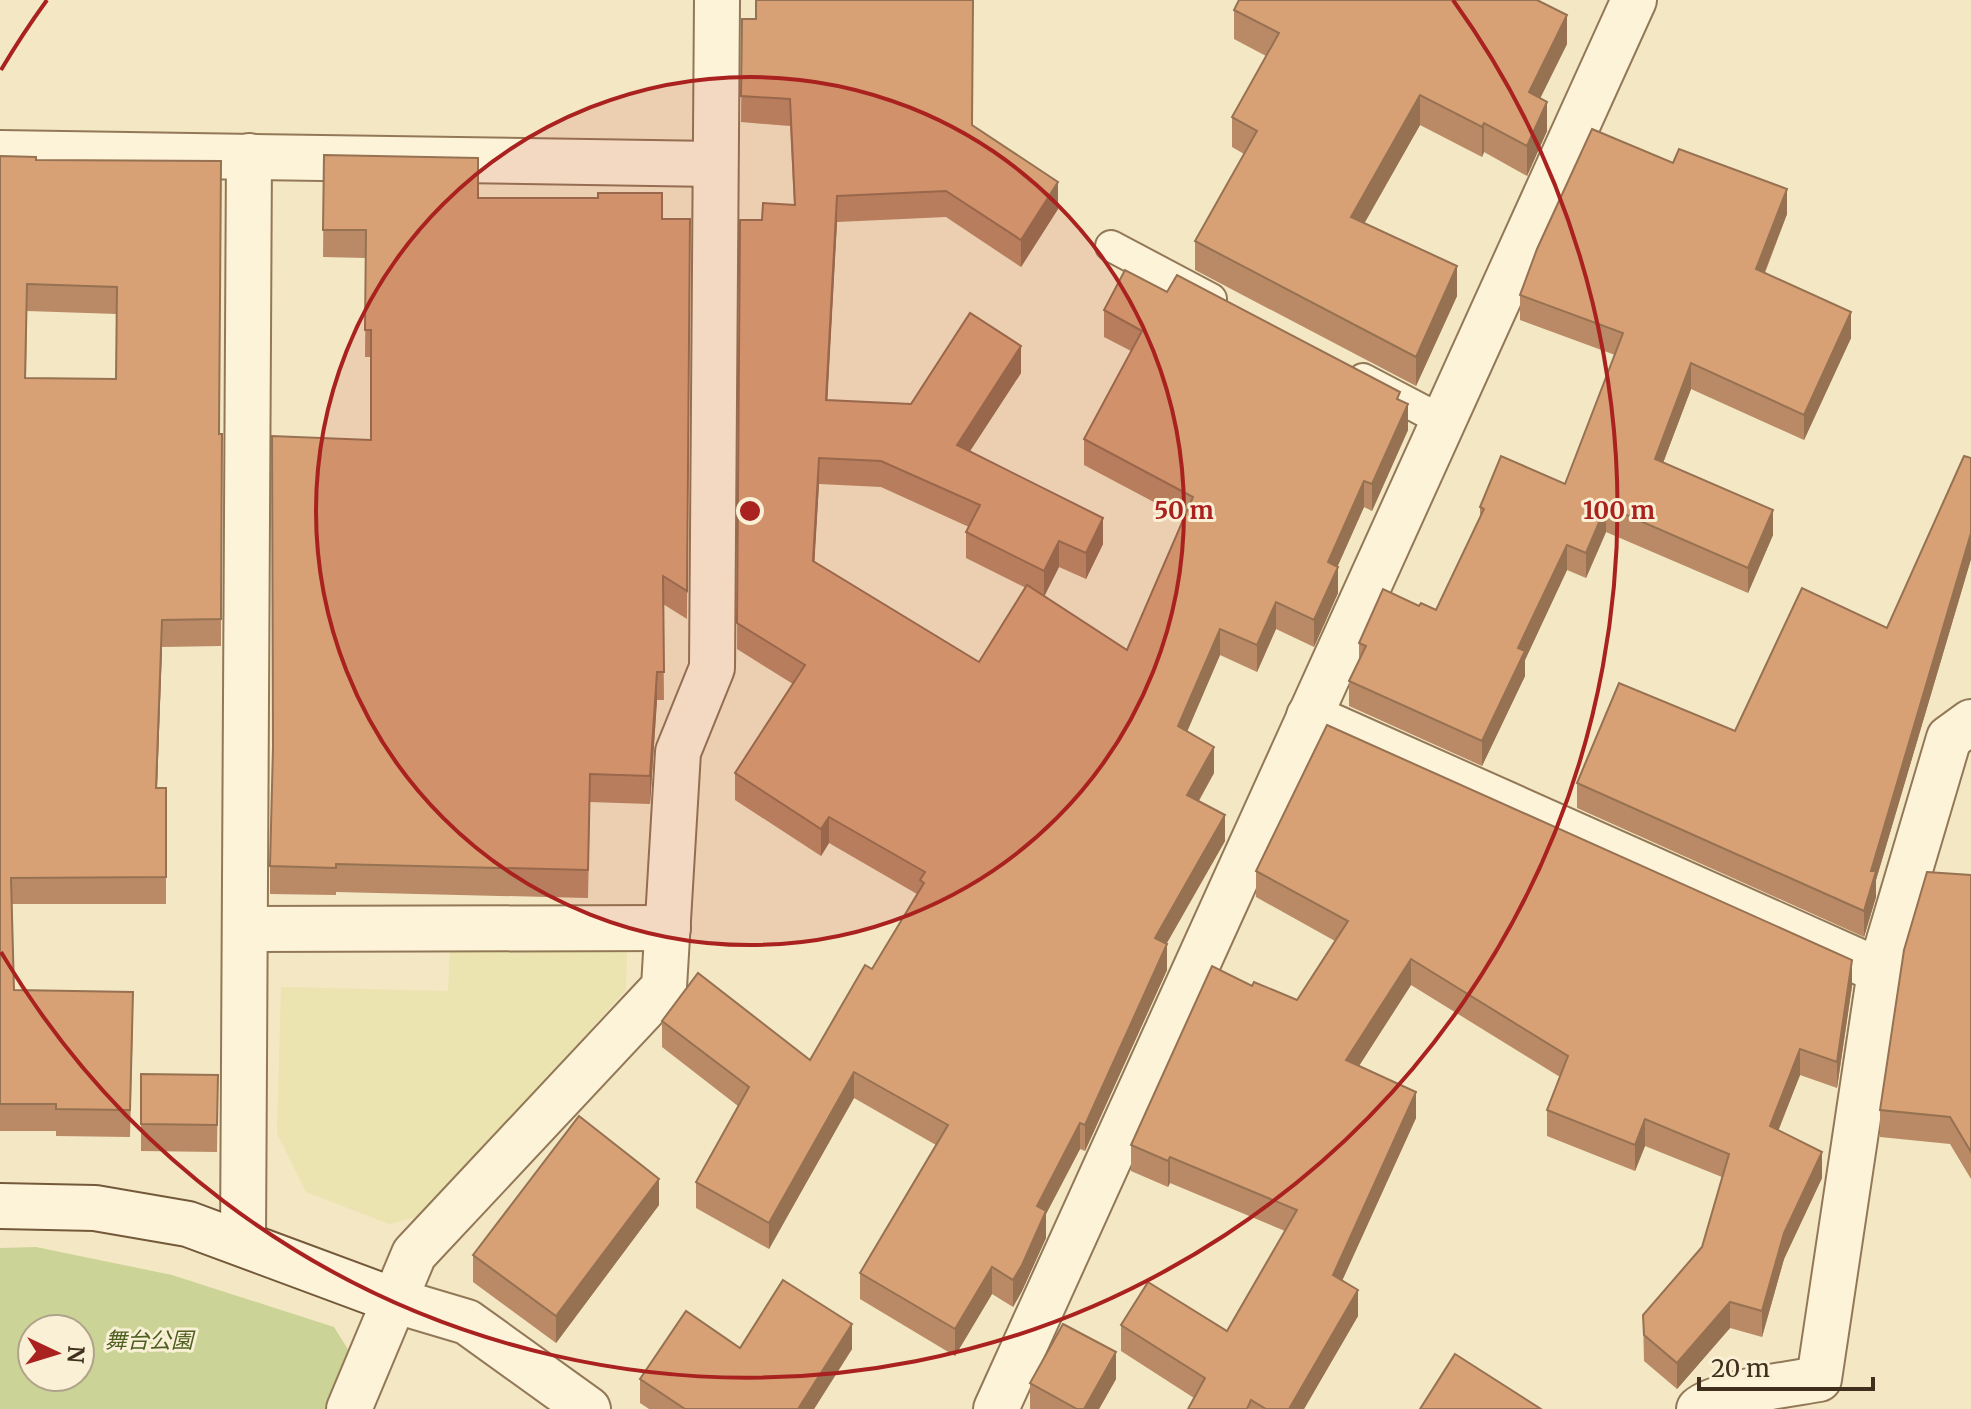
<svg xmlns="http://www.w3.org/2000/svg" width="1971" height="1409" viewBox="0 0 1971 1409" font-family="Merriweather,'Noto Sans JP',serif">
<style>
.farmland{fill:#ebe3b0}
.green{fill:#cbd496;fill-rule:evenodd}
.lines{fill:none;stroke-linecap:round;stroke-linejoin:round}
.lane-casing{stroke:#927857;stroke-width:34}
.street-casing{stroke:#927857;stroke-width:48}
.secondary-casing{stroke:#73593a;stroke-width:48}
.lane{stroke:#fdf3d9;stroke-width:30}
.street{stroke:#fdf3d9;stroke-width:44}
.secondary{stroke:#fdf3d9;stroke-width:44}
.wall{fill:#b98a65;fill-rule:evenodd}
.shaded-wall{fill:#967152}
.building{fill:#d7a175;stroke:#967152;stroke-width:2;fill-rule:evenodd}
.ring{fill:none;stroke:#a9221f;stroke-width:4}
.labels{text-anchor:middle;stroke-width:6;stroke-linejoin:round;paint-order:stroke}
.park-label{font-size:22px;font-style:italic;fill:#4d5f21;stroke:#faf0d5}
.centre{fill:#a9221f;stroke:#faf0d5;stroke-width:4}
.ring-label{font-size:24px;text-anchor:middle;font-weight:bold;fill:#a9221f;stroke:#faf0d5;stroke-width:6;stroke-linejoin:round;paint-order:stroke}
</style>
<rect width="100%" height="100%" fill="#f4e7c4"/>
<!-- farmland -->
<path class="farmland" d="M 450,946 L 627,950 L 626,990 L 424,1215 L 389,1224 L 306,1192 L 277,1133 L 281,987 L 448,991 Z"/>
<!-- green -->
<path class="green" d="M 36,1247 L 172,1275 L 334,1327 L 349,1351 L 328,1409 L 0,1409 L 0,1248 ZM 32,1329 L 80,1329 L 80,1377 L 32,1377 Z"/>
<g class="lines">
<defs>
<g id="lane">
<path d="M 1111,246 L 1211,299"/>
<path d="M 1363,379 L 1443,421"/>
</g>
<g id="street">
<path d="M 0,153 L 715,164"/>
<path d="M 1309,716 L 1880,971"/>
<path d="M 246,929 L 668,928"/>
<path d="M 243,1243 L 249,156"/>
<path d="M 393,1300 L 467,1322 L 588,1409"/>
<path d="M 349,1409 L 414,1254 L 664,987 L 678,752 L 712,668 L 717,0"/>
<path d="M 996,1409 L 1634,0"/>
<path d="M 1699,1409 C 1716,1393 1792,1384 1819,1379 L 1880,971 L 1949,738 L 1971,722"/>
</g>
<path id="secondary" d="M 0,1206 L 95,1208 L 188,1224 L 393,1300"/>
</defs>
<!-- lane casing -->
<use href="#lane" class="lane-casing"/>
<!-- street casing -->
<use href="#street" class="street-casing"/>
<!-- secondary casing -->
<use href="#secondary" class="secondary-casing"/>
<!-- lane -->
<use href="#lane" class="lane"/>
<!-- street -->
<use href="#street" class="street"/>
<!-- secondary -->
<use href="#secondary" class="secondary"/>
</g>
<!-- wall -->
<g class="wall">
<path d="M 1234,10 L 1567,44 L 1540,98 L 1547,131 L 1527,176 L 1484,152 L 1482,157 L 1420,125 L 1364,223 L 1457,296 L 1416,386 L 1195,270 L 1195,241 L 1244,154 L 1232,147 L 1232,117 L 1266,56 L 1234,39 Z"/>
<path d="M 742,19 L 756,19 L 973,125 L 1058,209 L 1021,267 L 946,217 L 837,222 L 827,400 L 911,404 L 1021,373 L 970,451 L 1103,544 L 1086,579 L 1059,567 L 1044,596 L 1127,650 L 1184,518 L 1084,465 L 1084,439 L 1131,351 L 1104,337 L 1104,310 L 1167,292 L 1400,400 L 1408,430 L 1372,511 L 1364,507 L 1337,567 L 1338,593 L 1314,647 L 1276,629 L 1257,672 L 1220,655 L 1187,731 L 1214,773 L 1199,801 L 1225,841 L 1166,944 L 1167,970 L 1085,1151 L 1080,1149 L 1046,1214 L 1046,1238 L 1022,1291 L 1013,1307 L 992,1294 L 955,1356 L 860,1299 L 860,1273 L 936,1145 L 854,1098 L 769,1249 L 696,1208 L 696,1182 L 738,1106 L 662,1047 L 662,1021 L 810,1060 L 872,969 L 917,894 L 829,843 L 821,856 L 735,800 L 735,773 L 793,684 L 737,649 L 740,220 L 762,220 L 794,205 L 790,126 L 741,122 ZM 819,484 L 881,487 L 969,527 L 966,532 L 966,558 L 1026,588 L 979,662 L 814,562 Z"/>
<path d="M 324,155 L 478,198 L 662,219 L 690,219 L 687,619 L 663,604 L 664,700 L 657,700 L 650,804 L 590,802 L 588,898 L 336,892 L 336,895 L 270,894 L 270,866 L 371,440 L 371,357 L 365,357 L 366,258 L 323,257 Z"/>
<path d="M 0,156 L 36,160 L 219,434 L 222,434 L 221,646 L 162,647 L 157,788 L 166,788 L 166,904 L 12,904 L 14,990 L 133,1019 L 130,1137 L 56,1136 L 56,1131 L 0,1131 ZM 27,311 L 117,314 L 116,379 L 26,378 Z"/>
<path d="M 1787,214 L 1765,273 L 1851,338 L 1804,440 L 1691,389 L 1663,463 L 1773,535 L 1748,593 L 1606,532 L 1586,578 L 1567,570 L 1525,660 L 1525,676 L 1482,766 L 1349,706 L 1349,681 L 1359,660 L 1359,643 L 1419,606 L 1436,610 L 1480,518 L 1480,507 L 1565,484 L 1615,355 L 1520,320 L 1520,295 Z"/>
<path d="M 1971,458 L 1971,559 L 1876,880 L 1876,897 L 1864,937 L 1577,808 L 1577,783 L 1735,731 L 1887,628 Z"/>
<path d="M 1256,871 L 1852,986 L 1837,1088 L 1800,1075 L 1778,1130 L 1822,1178 L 1784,1259 L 1762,1337 L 1730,1328 L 1677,1389 L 1644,1361 L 1643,1315 L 1702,1247 L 1722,1177 L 1645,1146 L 1635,1171 L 1547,1136 L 1547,1110 L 1560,1077 L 1411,985 L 1359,1066 L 1416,1118 L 1342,1280 L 1358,1316 L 1304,1409 L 1188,1409 L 1194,1398 L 1121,1351 L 1121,1325 L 1227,1331 L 1285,1231 L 1170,1183 L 1168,1187 L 1131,1171 L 1131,1145 L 1252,986 L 1297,1000 L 1335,941 L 1256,897 Z"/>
<path d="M 1971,875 L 1971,1179 L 1950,1144 L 1880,1137 L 1880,1110 Z"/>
<path d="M 141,1074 L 218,1075 L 217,1152 L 141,1151 Z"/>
<path d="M 659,1205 L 556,1343 L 473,1282 L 473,1255 Z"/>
<path d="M 740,1348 L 852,1349 L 814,1409 L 649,1409 L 640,1403 L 640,1379 Z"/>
<path d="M 1116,1379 L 1099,1409 L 1030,1409 L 1030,1383 Z"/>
</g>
<!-- shaded-wall -->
<g class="shaded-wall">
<path d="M 1567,15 L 1567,44 L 1529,121 L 1529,92 Z"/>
<path d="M 1420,95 L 1420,125 L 1351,247 L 1351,217 Z"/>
<path d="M 1547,102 L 1547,131 L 1527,176 L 1527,146 Z"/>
<path d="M 1484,123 L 1484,152 L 1482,157 L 1482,127 Z"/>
<path d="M 1058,182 L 1058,209 L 1021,267 L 1021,240 Z"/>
<path d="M 1787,189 L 1787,214 L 1756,294 L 1756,269 Z"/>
<path d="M 837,196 L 837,222 L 826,426 L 826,400 Z"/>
<path d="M 1457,266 L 1457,296 L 1416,386 L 1416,357 Z"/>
<path d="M 1851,312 L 1851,338 L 1804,440 L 1804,415 Z"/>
<path d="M 1021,346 L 1021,373 L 957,471 L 957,445 Z"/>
<path d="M 1691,363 L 1691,389 L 1655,484 L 1655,459 Z"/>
<path d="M 1408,404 L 1408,430 L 1372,511 L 1372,484 Z"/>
<path d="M 819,458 L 819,484 L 813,587 L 813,561 Z"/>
<path d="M 1364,481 L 1364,507 L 1328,588 L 1328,562 Z"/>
<path d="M 1606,506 L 1606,532 L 1586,578 L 1586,553 Z"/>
<path d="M 1773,510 L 1773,535 L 1748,593 L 1748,568 Z"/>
<path d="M 1103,518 L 1103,544 L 1086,579 L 1086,553 Z"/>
<path d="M 1971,533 L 1971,559 L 1876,880 L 1876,897 L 1864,937 L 1864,911 L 1871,871 Z"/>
<path d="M 1059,541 L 1059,567 L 1044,597 L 1044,571 Z"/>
<path d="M 1567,545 L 1567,570 L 1525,660 L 1525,676 L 1482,766 L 1482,741 L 1518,648 Z"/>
<path d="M 1338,567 L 1338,593 L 1314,647 L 1314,620 Z"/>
<path d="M 1276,602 L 1276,629 L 1257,672 L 1257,645 Z"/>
<path d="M 162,620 L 162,647 L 156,815 L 156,788 Z"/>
<path d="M 1220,629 L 1220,655 L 1178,753 L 1178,726 Z"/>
<path d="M 657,672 L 657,700 L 650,804 L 650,776 Z"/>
<path d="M 1214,747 L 1214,773 L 1187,821 L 1187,795 Z"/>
<path d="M 1225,815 L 1225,841 L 1155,964 L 1155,938 Z"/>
<path d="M 829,817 L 829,843 L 821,856 L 821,829 Z"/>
<path d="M 1167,944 L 1167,970 L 1085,1151 L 1085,1125 Z"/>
<path d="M 1411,959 L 1411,985 L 1346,1086 L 1346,1060 Z"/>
<path d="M 1852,960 L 1852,986 L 1837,1088 L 1837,1062 Z"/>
<path d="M 1800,1049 L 1800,1075 L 1770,1152 L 1770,1126 Z"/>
<path d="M 854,1072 L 854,1098 L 769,1249 L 769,1223 Z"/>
<path d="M 1416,1092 L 1416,1118 L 1333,1301 L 1333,1275 Z"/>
<path d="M 1645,1119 L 1645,1146 L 1635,1171 L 1635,1145 Z"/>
<path d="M 1080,1123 L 1080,1149 L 1046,1214 L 1046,1238 L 1022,1291 L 1013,1307 L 1013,1280 L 1037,1206 Z"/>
<path d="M 1822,1152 L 1822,1178 L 1784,1259 L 1762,1337 L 1762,1311 L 1784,1233 Z"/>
<path d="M 1170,1157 L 1170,1183 L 1168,1187 L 1168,1161 Z"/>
<path d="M 659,1179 L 659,1205 L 556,1343 L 556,1316 Z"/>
<path d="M 992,1267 L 992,1294 L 955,1356 L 955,1329 Z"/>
<path d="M 1358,1290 L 1358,1316 L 1304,1409 L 1289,1409 Z"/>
<path d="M 1730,1302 L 1730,1328 L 1677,1389 L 1677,1363 Z"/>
<path d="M 852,1324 L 852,1349 L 814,1409 L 798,1409 Z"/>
<path d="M 1116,1352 L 1116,1379 L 1099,1409 L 1084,1409 Z"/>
</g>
<!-- building -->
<g class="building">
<path d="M 756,0 L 973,0 L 972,125 L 1058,182 L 1021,240 L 946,191 L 837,196 L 826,400 L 911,404 L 970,313 L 1021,346 L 957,445 L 1103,518 L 1086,553 L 1059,541 L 1044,571 L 966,532 L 980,505 L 881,461 L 819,458 L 813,561 L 979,662 L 1027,585 L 1127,650 L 1193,497 L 1084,439 L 1142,331 L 1104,310 L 1125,270 L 1167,292 L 1177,275 L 1400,392 L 1397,399 L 1408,404 L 1372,484 L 1364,481 L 1328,562 L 1338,567 L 1314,620 L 1276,602 L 1257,645 L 1220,629 L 1178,726 L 1214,747 L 1187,795 L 1225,815 L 1155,938 L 1167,944 L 1085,1125 L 1080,1123 L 1037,1206 L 1046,1211 L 1022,1265 L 1013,1280 L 992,1267 L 955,1329 L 860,1273 L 948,1125 L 854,1072 L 769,1223 L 696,1182 L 749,1087 L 662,1021 L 698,973 L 810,1060 L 865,965 L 872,969 L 924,883 L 920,880 L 925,872 L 829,817 L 821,829 L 735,773 L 805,665 L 737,623 L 740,220 L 762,220 L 763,203 L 795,205 L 790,99 L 741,96 L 742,19 L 756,19 Z"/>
<path d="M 1239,0 L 1537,0 L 1567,15 L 1529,92 L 1547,102 L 1527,146 L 1484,123 L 1482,127 L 1420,95 L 1351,217 L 1457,266 L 1416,357 L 1195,241 L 1257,131 L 1232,117 L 1279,33 L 1234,10 Z"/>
<path d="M 1592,129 L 1673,163 L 1679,149 L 1787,189 L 1756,269 L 1851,312 L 1804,415 L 1691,363 L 1655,459 L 1773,510 L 1748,568 L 1606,506 L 1586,553 L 1567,545 L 1518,648 L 1525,651 L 1482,741 L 1349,681 L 1366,646 L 1359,643 L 1383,589 L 1419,606 L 1421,603 L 1436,610 L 1484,509 L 1480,507 L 1501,456 L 1565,484 L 1623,333 L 1520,295 L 1537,249 Z"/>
<path d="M 324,155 L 478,158 L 478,198 L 598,198 L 598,193 L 662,193 L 662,219 L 690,219 L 687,591 L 663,576 L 664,672 L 657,672 L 650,776 L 590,774 L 588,870 L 336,864 L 336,868 L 270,866 L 273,747 L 272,436 L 371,440 L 371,330 L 365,330 L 366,230 L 323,230 Z"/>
<path d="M 0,156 L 36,157 L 36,160 L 221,161 L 219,434 L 222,434 L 221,619 L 162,620 L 156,788 L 166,788 L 166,877 L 11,878 L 14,990 L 133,992 L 130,1110 L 56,1109 L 56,1104 L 0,1104 ZM 27,284 L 117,287 L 116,379 L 25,378 Z"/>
<path d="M 1964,456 L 1971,458 L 1971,533 L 1871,871 L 1876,871 L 1864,911 L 1577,783 L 1619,683 L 1735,731 L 1802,588 L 1887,628 Z"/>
<path d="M 1327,725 L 1852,960 L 1837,1062 L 1800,1049 L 1770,1126 L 1822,1152 L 1784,1233 L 1762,1311 L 1730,1302 L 1677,1363 L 1644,1335 L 1643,1315 L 1702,1247 L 1729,1154 L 1645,1119 L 1635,1145 L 1547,1110 L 1568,1056 L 1411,959 L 1346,1060 L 1416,1092 L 1333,1275 L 1358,1290 L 1289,1409 L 1266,1409 L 1251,1400 L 1247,1409 L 1188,1409 L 1205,1378 L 1121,1325 L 1148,1282 L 1227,1331 L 1297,1210 L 1170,1157 L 1168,1161 L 1131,1145 L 1212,966 L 1252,986 L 1254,982 L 1297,1000 L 1348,921 L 1256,871 Z"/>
<path d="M 1927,872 L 1971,875 L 1971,1152 L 1950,1117 L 1880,1110 L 1904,950 Z"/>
<path d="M 141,1074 L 218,1075 L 217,1125 L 141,1124 Z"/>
<path d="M 579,1116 L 659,1179 L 556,1316 L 473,1255 Z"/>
<path d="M 783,1280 L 852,1324 L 798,1409 L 685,1409 L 640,1379 L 686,1311 L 740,1348 Z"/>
<path d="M 1063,1324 L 1116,1352 L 1084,1409 L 1077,1409 L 1030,1383 Z"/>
<path d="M 1455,1354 L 1541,1409 L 1420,1409 Z"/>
</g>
<!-- distance rings -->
<circle cx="750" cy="511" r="434" fill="#a9221f" fill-opacity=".12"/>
<g class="ring">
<circle cx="750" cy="511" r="434"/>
<path d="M1 70A869 869 0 0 1 47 0M1453 0A869 869 0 1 1 1 952"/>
</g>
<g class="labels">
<!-- park labels -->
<g class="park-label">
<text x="149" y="1348">舞台公園</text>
</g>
</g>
<circle cx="750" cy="511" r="12" class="centre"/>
<g class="ring-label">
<text x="1184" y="519">50 m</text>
<text x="1619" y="519">100 m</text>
</g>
<!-- north arrow -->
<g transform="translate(56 1353) rotate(94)"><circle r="38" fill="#faf0d5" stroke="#b0a38b" stroke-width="2"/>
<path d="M0-6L14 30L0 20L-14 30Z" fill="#a9221f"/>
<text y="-12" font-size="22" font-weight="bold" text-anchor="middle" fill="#402f1d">N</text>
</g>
<!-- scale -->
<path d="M1699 1377v12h174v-12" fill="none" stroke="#402f1d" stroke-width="4"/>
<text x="1711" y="1377" font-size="24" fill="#402f1d" stroke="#faf0d5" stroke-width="6" paint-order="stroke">20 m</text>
</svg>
